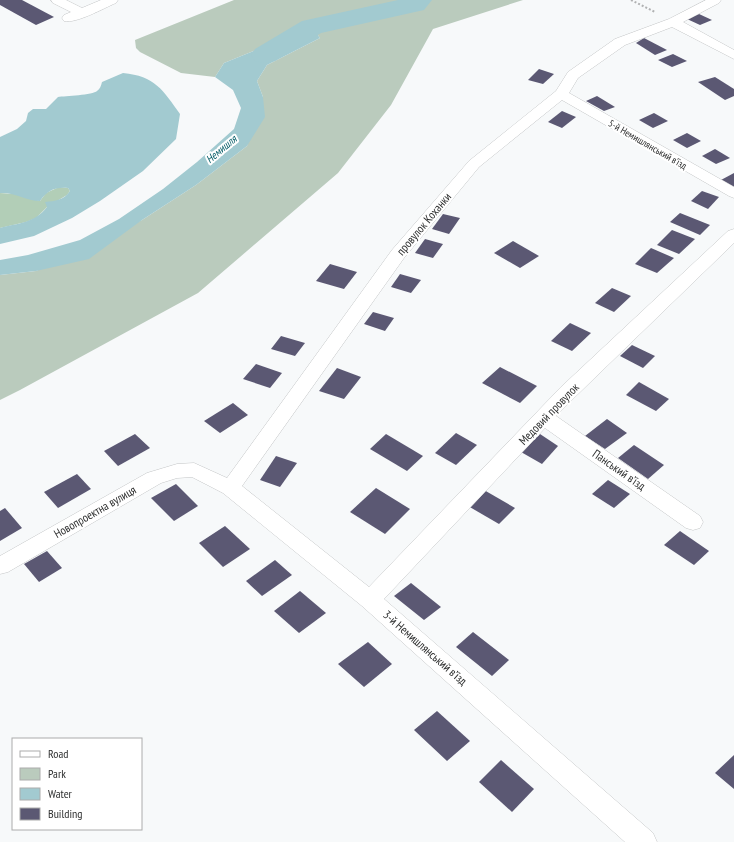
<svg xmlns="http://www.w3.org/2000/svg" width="734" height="842" viewBox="0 0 734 842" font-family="'PT Sans Narrow',sans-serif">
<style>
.green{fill:#bacbbd}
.forest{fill:#b2ceb7}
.water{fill:#a2cad0}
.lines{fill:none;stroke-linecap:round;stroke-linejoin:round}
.river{fill:#a2cad0;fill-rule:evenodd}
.building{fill:#5b5873}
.minor-casing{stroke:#c4c6c7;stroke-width:1}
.path{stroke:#b0b1b2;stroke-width:2;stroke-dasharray:2 2;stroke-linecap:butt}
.minor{fill:#fff;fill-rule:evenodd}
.labels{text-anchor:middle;stroke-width:4;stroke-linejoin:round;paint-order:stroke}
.far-street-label{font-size:10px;fill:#2f3030;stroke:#fff}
.far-water-label{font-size:11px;font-style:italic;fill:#025b65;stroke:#fff}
.street-label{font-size:12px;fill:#2f3030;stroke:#fff}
</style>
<rect width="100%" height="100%" fill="#f7f9fa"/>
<!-- green -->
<path class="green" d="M 234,0 L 523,0 L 433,29 L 391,105 L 338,173 L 198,293 L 20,390 L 0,400 L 0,275 L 36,271 L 142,220 L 196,185 L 247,146 L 263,97 L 257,81 L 267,65 L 320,38 L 312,27 L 224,63 L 215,77 L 181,73 L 140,52 L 136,48 L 135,40 Z"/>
<!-- forest -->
<path class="forest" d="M 59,187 L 68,188 L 70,191 L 67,195 L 47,207 L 36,218 L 26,222 L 0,228 L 0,193 L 15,194 L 40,201 L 46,193 Z"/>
<!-- water -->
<g class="water">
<path d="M 312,27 L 320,38 L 267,65 L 257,81 L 263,97 L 265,117 L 247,146 L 196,185 L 142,220 L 89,259 L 36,271 L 0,275 L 0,260 L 28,255 L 80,240 L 119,219 L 163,189 L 197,162 L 234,129 L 241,108 L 233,90 L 215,77 L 224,63 Z"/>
<path d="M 123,73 C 155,76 163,90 180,114 L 176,139 L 143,171 L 100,201 L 72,218 L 34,236 L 0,244 L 0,228 C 18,223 35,223 47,207 L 45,202 C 55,201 64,200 70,191 L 68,188 C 55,187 48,190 40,201 C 26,201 15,192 0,193 L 0,137 L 17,129 L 26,121 L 28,113 L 33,109 L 46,109 L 58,97 C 65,96 93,95 97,91 C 100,89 101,86 102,82 Z"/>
</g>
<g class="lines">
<!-- river -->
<path class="river" d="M 398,0 L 432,0 L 424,10 L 321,33 L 275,61 L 265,63 L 255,61 L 251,55 L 255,49 L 302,21 Z"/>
</g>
<!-- building -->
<g class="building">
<path d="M 0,0 L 22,0 L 54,17 L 36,25 L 0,5 Z"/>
<path d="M 699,14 L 712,20 L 700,25 L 687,19 Z"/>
<path d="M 644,38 L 667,50 L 655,55 L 636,43 Z"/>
<path d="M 673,54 L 687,61 L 672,67 L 658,60 Z"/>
<path d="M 539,69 L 554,74 L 543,84 L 528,80 Z"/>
<path d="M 715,77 L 734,89 L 734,96 L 725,100 L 698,82 Z"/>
<path d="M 597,96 L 615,107 L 604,111 L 586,101 Z"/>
<path d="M 562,111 L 576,117 L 562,128 L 548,122 Z"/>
<path d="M 654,113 L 668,121 L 653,128 L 639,120 Z"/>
<path d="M 687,133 L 701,141 L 687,148 L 673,140 Z"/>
<path d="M 715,149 L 730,158 L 716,164 L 702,156 Z"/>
<path d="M 734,173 L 734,188 L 721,180 Z"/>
<path d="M 702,191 L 719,197 L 708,209 L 691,201 Z"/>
<path d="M 680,213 L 710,225 L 700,235 L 670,222 Z"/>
<path d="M 443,214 L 460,218 L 449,234 L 432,229 Z"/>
<path d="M 672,230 L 695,239 L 679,254 L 657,245 Z"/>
<path d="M 425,239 L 443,244 L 433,258 L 415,253 Z"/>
<path d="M 513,241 L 539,256 L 520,268 L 494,253 Z"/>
<path d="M 651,248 L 674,258 L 657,273 L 635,264 Z"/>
<path d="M 330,264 L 357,272 L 344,289 L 316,281 Z"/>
<path d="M 400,274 L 421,280 L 411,293 L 391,287 Z"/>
<path d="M 612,288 L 631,296 L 614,312 L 595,303 Z"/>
<path d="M 373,312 L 394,318 L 385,331 L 364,324 Z"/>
<path d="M 570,323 L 591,333 L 572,351 L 551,341 Z"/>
<path d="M 281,336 L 305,343 L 295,356 L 271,349 Z"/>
<path d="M 632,345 L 655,356 L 643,368 L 620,356 Z"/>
<path d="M 256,364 L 282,373 L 270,388 L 243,379 Z"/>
<path d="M 500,367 L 537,386 L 520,403 L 482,383 Z"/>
<path d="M 337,368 L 361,377 L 344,399 L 319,391 Z"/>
<path d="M 639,382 L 669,399 L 656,411 L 626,395 Z"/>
<path d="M 233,403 L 248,415 L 220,433 L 204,421 Z"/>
<path d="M 607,419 L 627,433 L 605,449 L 585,436 Z"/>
<path d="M 456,433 L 477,445 L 456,465 L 435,453 Z"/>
<path d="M 135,434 L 150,448 L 118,466 L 104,451 Z"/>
<path d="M 386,434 L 423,456 L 407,471 L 370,449 Z"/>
<path d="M 540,434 L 558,446 L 542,464 L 521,452 Z"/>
<path d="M 634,445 L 664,465 L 648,479 L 618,458 Z"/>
<path d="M 276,456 L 297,463 L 280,487 L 260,480 Z"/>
<path d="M 77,474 L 91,489 L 58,508 L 44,492 Z"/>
<path d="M 608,480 L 630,494 L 614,508 L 592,494 Z"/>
<path d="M 176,484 L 198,506 L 174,521 L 151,498 Z"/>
<path d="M 376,488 L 410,509 L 385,534 L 350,512 Z"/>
<path d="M 484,490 L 515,508 L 499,524 L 468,506 Z"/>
<path d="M 5,508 L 22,528 L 0,541 L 0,511 Z"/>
<path d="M 225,526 L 250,549 L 223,567 L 199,543 Z"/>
<path d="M 680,531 L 709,551 L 694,565 L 664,545 Z"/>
<path d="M 47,551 L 62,568 L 39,582 L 24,564 Z"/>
<path d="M 275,560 L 292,575 L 262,596 L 246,581 Z"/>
<path d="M 411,583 L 441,607 L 424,620 L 394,596 Z"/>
<path d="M 300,591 L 326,613 L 299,633 L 274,611 Z"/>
<path d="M 473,632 L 509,660 L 492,676 L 456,647 Z"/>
<path d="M 368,642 L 392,664 L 364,687 L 338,664 Z"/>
<path d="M 437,711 L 470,741 L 447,761 L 414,730 Z"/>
<path d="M 734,755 L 734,789 L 715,773 Z"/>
<path d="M 501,760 L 534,789 L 512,812 L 479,782 Z"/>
</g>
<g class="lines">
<defs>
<g id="minor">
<path d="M 51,0 L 66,0 L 82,8 L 101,0 L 118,0 L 116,3 C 104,8 76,24 64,21 L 62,18 L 64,15 L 71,12 L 53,3 Z"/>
<path d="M 706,0 L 721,0 L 719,3 L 683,22 L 734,50 L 734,59 L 672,27 L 625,45 L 578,78 L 569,93 L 734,187 L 734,198 L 729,196 L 562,100 L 479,167 L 404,258 L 242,486 L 369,587 L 561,387 L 728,231 L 734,229 L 734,243 L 575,397 L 556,416 L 700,516 L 703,522 L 700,528 L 693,530 L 686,528 L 545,428 L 384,599 L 653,833 L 657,842 L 625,842 L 362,606 L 223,493 L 192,477 L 177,478 L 161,483 L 8,572 L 0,574 L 0,556 L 147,473 L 177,464 L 194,463 L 227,478 L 392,250 L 469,161 L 556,91 L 568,72 L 615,39 L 669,19 Z"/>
</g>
</defs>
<!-- minor casing -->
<use href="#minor" class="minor-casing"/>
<!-- path -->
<path class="path" d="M 631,0 L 655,12"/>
<!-- minor -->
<use href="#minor" class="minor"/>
</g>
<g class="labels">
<!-- far-street labels -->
<g class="far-street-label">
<text transform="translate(648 144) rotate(30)" y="4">5-й Немишлянський в’їзд</text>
</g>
<!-- far-water labels -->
<g class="far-water-label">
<text transform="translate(221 149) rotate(-40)" y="4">Немишля</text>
</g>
<!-- street labels -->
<g class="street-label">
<text transform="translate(424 224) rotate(-50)" y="4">провулок Коханки</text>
<text transform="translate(549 414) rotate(-46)" y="4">Медовий провулок</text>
<text transform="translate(619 470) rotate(35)" y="4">Панський в’їзд</text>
<text transform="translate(95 512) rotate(-30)" y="4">Новопроектна вулиця</text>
<text transform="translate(425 648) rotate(41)" y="4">3-й Немишлянський в’їзд</text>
</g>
</g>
<!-- legend -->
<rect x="12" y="738" width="130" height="92" fill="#ffffff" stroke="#acacac"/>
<rect x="20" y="751" width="20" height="6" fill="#ffffff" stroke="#acacac"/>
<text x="48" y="758" font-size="12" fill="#2f3030">Road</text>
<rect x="20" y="768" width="20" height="12" fill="#bacbbd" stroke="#acacac"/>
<text x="48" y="778" font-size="12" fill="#2f3030">Park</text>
<rect x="20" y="788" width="20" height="12" fill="#a2cad0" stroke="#acacac"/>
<text x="48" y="798" font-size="12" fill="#2f3030">Water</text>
<rect x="20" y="808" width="20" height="12" fill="#5b5873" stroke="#acacac"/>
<text x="48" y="818" font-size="12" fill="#2f3030">Building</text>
</svg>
